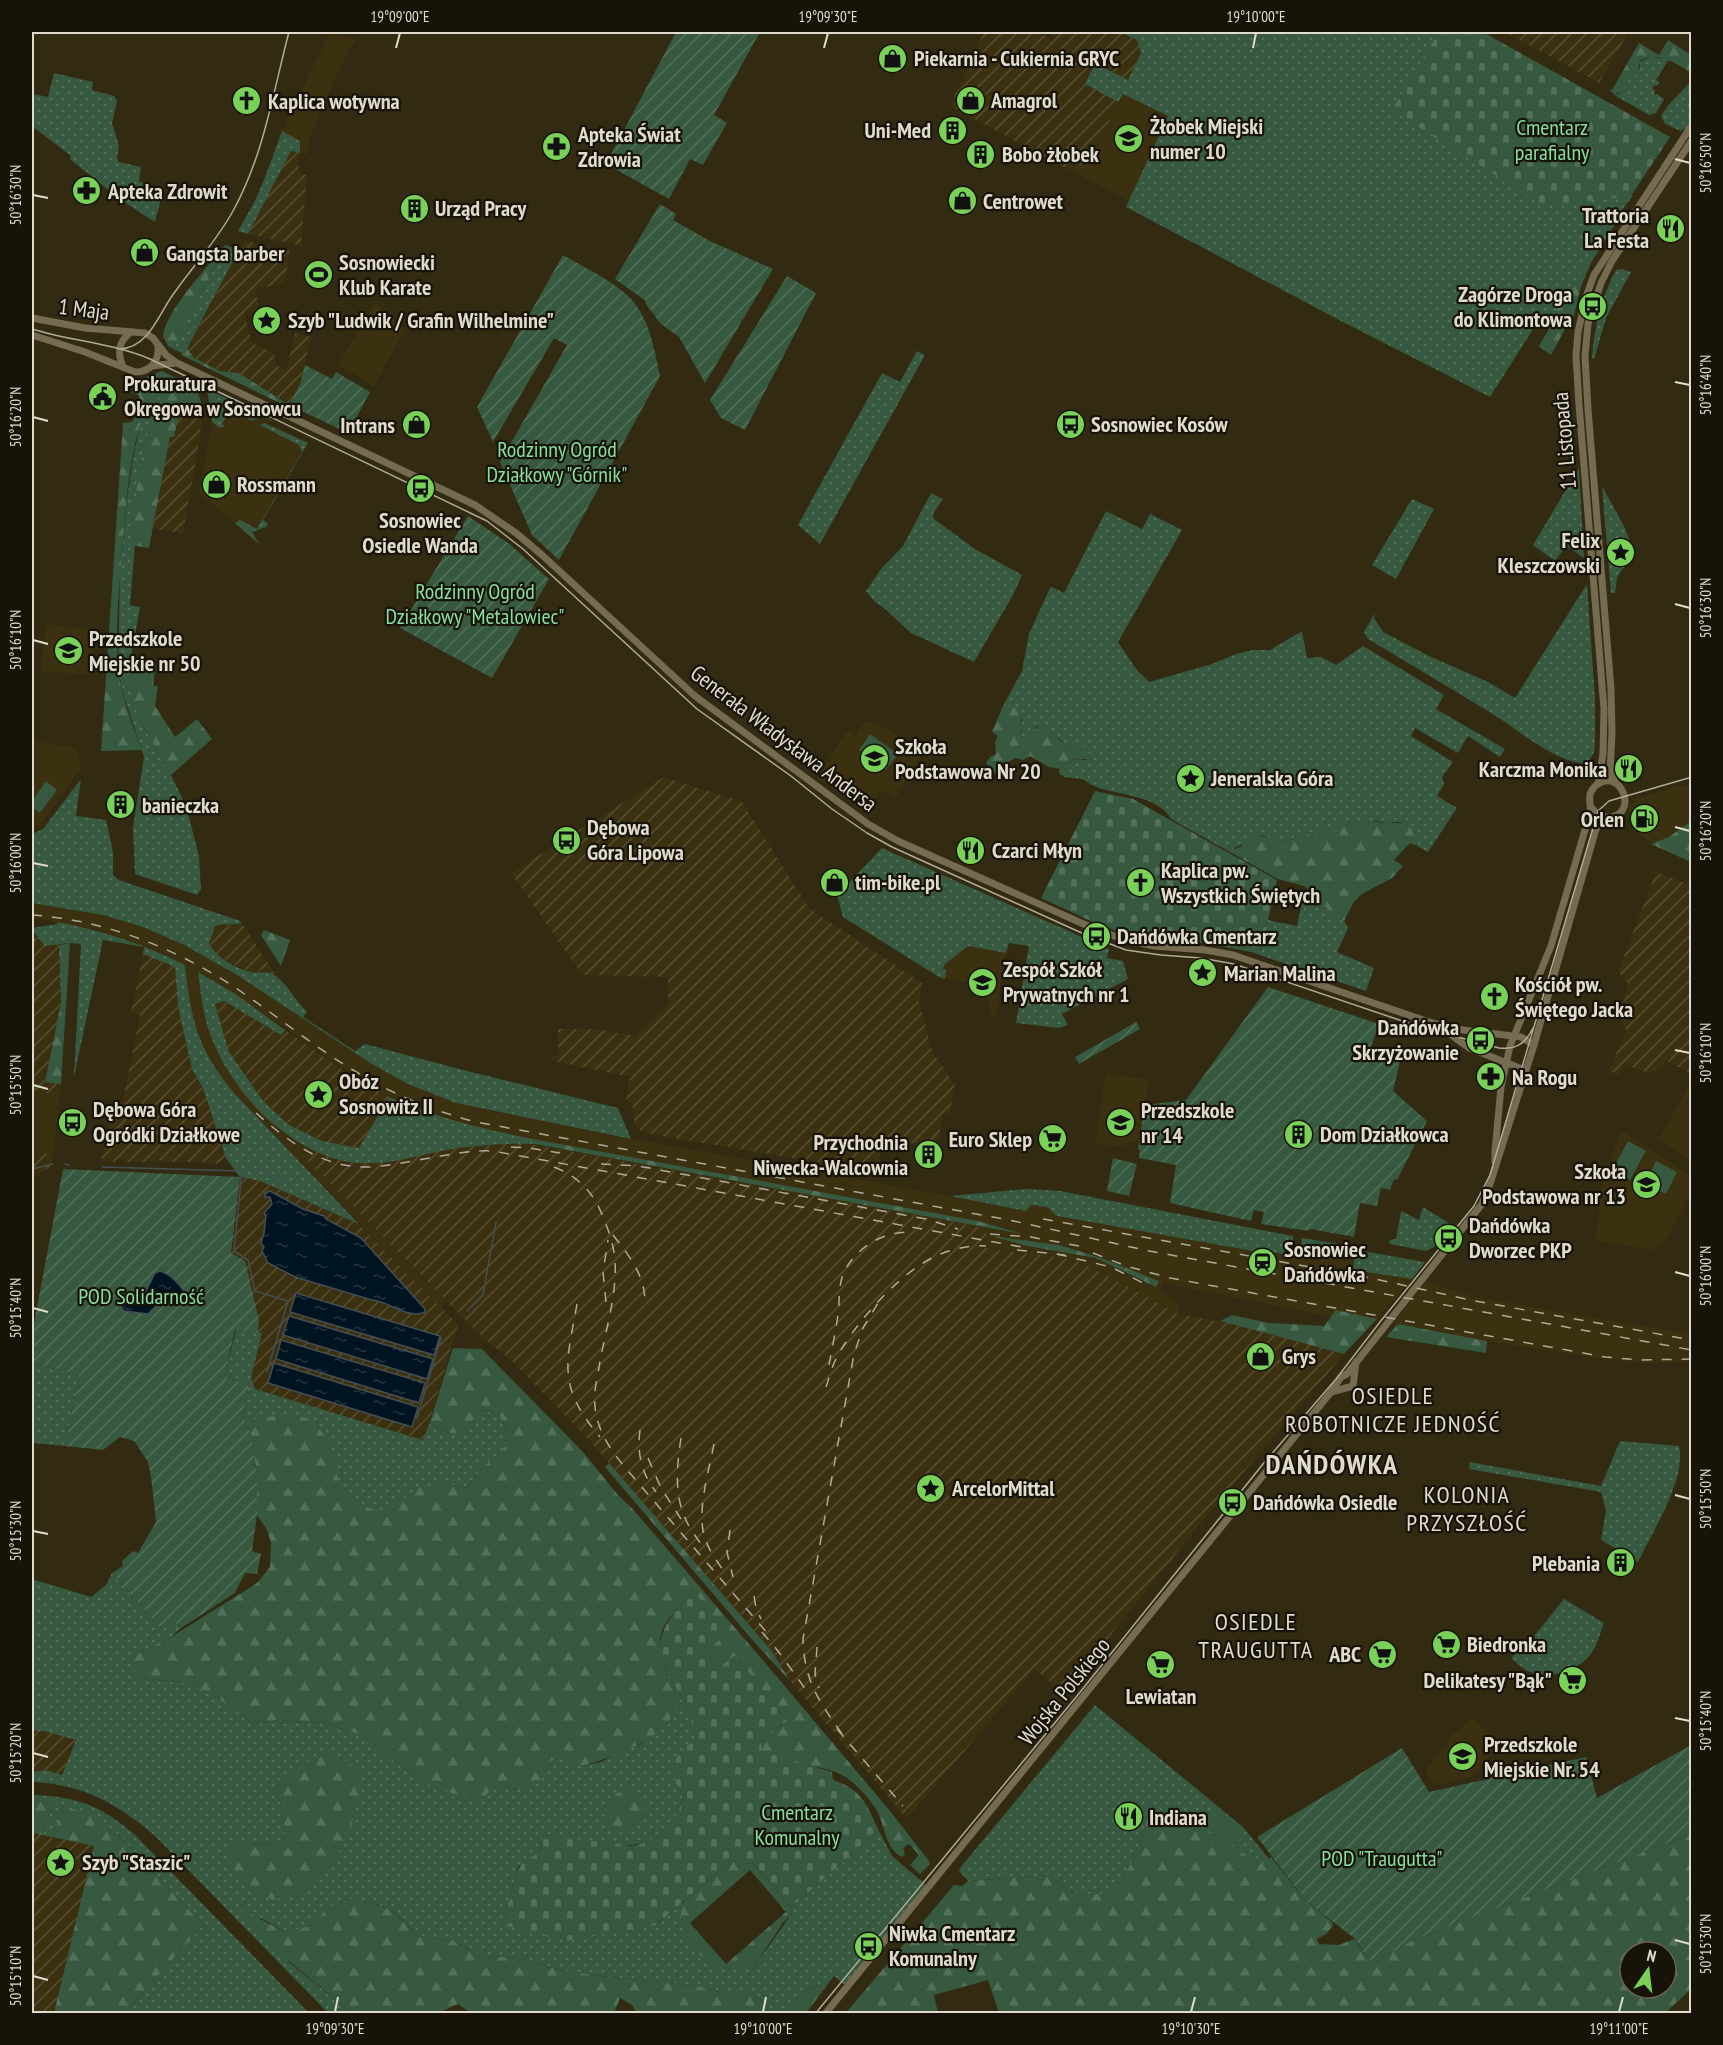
<svg xmlns="http://www.w3.org/2000/svg" width="1723" height="2045" viewBox="0 0 1723 2045" font-family="'PT Sans Narrow',sans-serif">
<style>
.built{fill:#3b3010}
.industrial{fill:url(#industrial-furrows)}
.grass{fill:url(#grass-dots);fill-rule:evenodd}
.forest{fill:url(#forest-firs);fill-rule:evenodd}
.cemetery{fill:url(#cemetery-stones)}
.garden{fill:url(#garden-furrows)}
.pitch{fill:#36593f}
.water{fill:url(#water-ripples);stroke:#434f54;stroke-width:1.5}
.lines{fill:none;stroke-linecap:round;stroke-linejoin:round}
.stream{stroke:#434f54;stroke-width:1.5}
.secondary{stroke:#756b51;stroke-width:7}
.tram{stroke:#b0aa99;stroke-width:1.5}
.rail{stroke:#b0aa99;stroke-width:1.5;stroke-dasharray:10 10;stroke-linecap:butt}
.ticks{fill:none;stroke:#e0dbcc;stroke-width:2}
.labels{text-anchor:middle;stroke-width:4.5;stroke-linejoin:round;paint-order:stroke}
.poi-label{font-size:22px;font-weight:bold;fill:#e0dbcc;stroke:#171309;text-anchor:start}
.park-label{font-size:22px;fill:#87df9d;stroke:#171309}
.street-label{font-size:22px;fill:#e0dbcc;stroke:#171309}
.neighbourhood-label{font-size:24px;letter-spacing:1.5px;fill:#e0dbcc;stroke:#171309}
.district-label{font-size:28px;font-weight:bold;letter-spacing:1.5px;fill:#e0dbcc;stroke:#171309}
.neatline{fill:none;stroke:#e0dbcc;stroke-width:2}
.ticks-label{font-size:15px;text-anchor:middle;fill:#e0dbcc}
</style>
<defs>
<pattern id="industrial-furrows" width="10" height="10" patternUnits="userSpaceOnUse" patternTransform="scale(1.5)"><rect width="10" height="10" fill="#3b3010"/><path d="M-1 1l2-2M0 10L10 0M9 11l2-2" fill="none" stroke="#574d32"/></pattern>
<pattern id="grass-dots" width="8" height="8" patternUnits="userSpaceOnUse" patternTransform="scale(1.5)"><rect width="8" height="8" fill="#36593f"/><path d="M2 2h.1M6 6h.1" fill="none" stroke="#53705a" stroke-width="1.8" stroke-linecap="round"/></pattern>
<pattern id="forest-firs" width="22" height="20" patternUnits="userSpaceOnUse" patternTransform="scale(1.5)"><rect width="22" height="20" fill="#36593f"/><path d="M5 1l3.5 6h-7zM16 11l3.5 6h-7z" fill="#53705a"/></pattern>
<pattern id="cemetery-stones" width="16" height="16" patternUnits="userSpaceOnUse" patternTransform="scale(1.5)"><rect width="16" height="16" fill="#36593f"/><path d="M2 7V4a2 2 0 0 1 4 0v3zM10 15v-3a2 2 0 0 1 4 0v3z" fill="#53705a"/></pattern>
<pattern id="garden-furrows" width="10" height="10" patternUnits="userSpaceOnUse" patternTransform="scale(1.5)"><rect width="10" height="10" fill="#36593f"/><path d="M-1 1l2-2M0 10L10 0M9 11l2-2" fill="none" stroke="#53705a"/></pattern>
<pattern id="water-ripples" width="26" height="14" patternUnits="userSpaceOnUse" patternTransform="scale(1.5)"><rect width="26" height="14" fill="#001320"/><path d="M2 4q2-2 4 0t4 0M15 11q2-2 4 0t4 0" fill="none" stroke="#25353f"/></pattern>
</defs>
<rect width="100%" height="100%" fill="#322a11"/>
<!-- built -->
<g class="built">
<path d="M 330,32 L 356,39 L 354,45 L 350,46 L 310,136 L 307,155 L 300,153 L 300,141 L 282,131 Z"/>
<path d="M 1122,93 L 1168,116 L 1129,201 L 1069,170 L 1090,161 Z"/>
<path d="M 375,303 L 405,329 L 374,386 L 338,365 Z"/>
<path d="M 212,394 L 308,443 L 263,520 L 268,524 L 266,527 L 252,532 L 259,544 L 199,493 L 211,431 L 213,410 Z"/>
<path d="M 46,624 L 95,630 L 91,675 L 41,671 Z"/>
<path d="M 865,720 L 891,731 L 923,752 L 895,799 L 881,790 L 874,800 L 867,795 L 858,807 L 818,778 L 847,730 L 856,736 Z"/>
<path d="M 32,741 L 74,747 L 82,767 L 40,826 L 32,825 Z"/>
<path d="M 1679,785 L 1691,788 L 1691,821 L 1669,837 L 1651,844 L 1637,831 L 1628,813 L 1629,806 L 1637,798 Z"/>
<path d="M 32,903 L 103,915 L 143,927 L 184,945 L 237,975 L 372,1064 L 456,1103 L 622,1138 L 634,1139 L 950,1196 L 1026,1211 L 1031,1205 L 1047,1207 L 1057,1216 L 1270,1254 L 1271,1252 L 1293,1256 L 1301,1250 L 1316,1253 L 1318,1247 L 1355,1254 L 1353,1270 L 1412,1279 L 1377,1319 L 1337,1310 L 1331,1317 L 1164,1283 L 1159,1290 L 1179,1303 L 1179,1314 L 1077,1260 L 984,1248 L 987,1229 L 535,1144 L 538,1140 L 461,1124 L 421,1112 L 389,1097 L 364,1083 L 237,995 L 198,972 L 205,1015 L 212,1038 L 236,1081 L 250,1100 L 279,1129 L 294,1141 L 309,1149 L 305,1158 L 446,1301 L 441,1308 L 235,1094 L 218,1074 L 196,1030 L 189,1004 L 185,965 L 160,952 L 94,929 L 32,918 Z"/>
<path d="M 968,946 L 1006,953 L 996,1016 L 991,1015 L 988,998 L 982,986 L 945,979 L 946,970 L 943,970 L 944,964 Z"/>
<path d="M 1106,1073 L 1149,1080 L 1139,1140 L 1120,1147 L 1095,1143 Z"/>
<path d="M 1691,1082 L 1692,1161 L 1691,1161 L 1658,1140 Z"/>
<path d="M 32,1091 L 60,1095 L 53,1154 L 32,1152 Z"/>
<path d="M 1622,1131 L 1691,1176 L 1691,1192 L 1666,1241 L 1653,1250 L 1595,1241 L 1605,1170 Z"/>
<path d="M 1426,1282 L 1475,1297 L 1691,1334 L 1691,1362 L 1643,1363 L 1590,1357 L 1487,1341 L 1398,1324 L 1391,1325 Z"/>
<path d="M 1471,1718 L 1498,1740 L 1499,1745 L 1473,1776 L 1443,1784 L 1435,1783 L 1427,1775 L 1426,1769 L 1455,1732 L 1460,1730 Z"/>
</g>
<!-- industrial -->
<g class="industrial">
<path d="M 984,32 L 1037,32 L 1050,38 L 1054,32 L 1120,32 L 1137,40 L 1141,53 L 1128,80 L 1096,63 L 1085,84 L 1118,102 L 1090,161 L 1069,170 L 950,106 Z"/>
<path d="M 1505,32 L 1629,32 L 1599,83 Z"/>
<path d="M 291,151 L 300,153 L 298,172 L 307,175 L 301,246 L 248,234 Z"/>
<path d="M 245,240 L 258,244 L 257,252 L 259,261 L 277,261 L 279,248 L 290,251 L 285,282 L 255,290 L 259,305 L 256,312 L 252,311 L 244,312 L 252,343 L 275,354 L 273,358 L 275,359 L 276,366 L 287,368 L 295,333 L 311,337 L 300,384 L 289,405 L 239,373 L 221,371 L 194,358 L 187,349 Z"/>
<path d="M 181,404 L 203,408 L 199,442 L 183,534 L 153,528 L 170,437 L 174,436 Z"/>
<path d="M 664,777 L 742,802 L 809,908 L 922,983 L 919,1001 L 932,1051 L 955,1085 L 950,1113 L 943,1114 L 937,1148 L 884,1138 L 876,1172 L 650,1134 L 641,1131 L 635,1126 L 632,1104 L 626,1100 L 630,1077 L 553,1061 L 552,1056 L 558,1055 L 558,1029 L 595,1029 L 635,1036 L 668,1004 L 668,977 L 582,975 L 511,873 Z"/>
<path d="M 1656,872 L 1691,885 L 1691,1074 L 1667,1061 L 1651,1074 L 1624,1064 L 1619,1075 L 1609,1071 L 1626,1030 L 1620,1016 L 1628,983 L 1618,972 Z"/>
<path d="M 242,923 L 276,976 L 262,970 L 253,973 L 228,962 L 213,951 L 209,944 L 215,926 L 220,924 L 234,926 Z"/>
<path d="M 36,936 L 45,946 L 59,945 L 61,1003 L 45,1081 L 61,1084 L 60,1095 L 32,1091 L 32,937 Z"/>
<path d="M 143,954 L 175,967 L 178,1006 L 192,1069 L 203,1088 L 226,1158 L 217,1164 L 201,1162 L 168,1162 L 157,1160 L 156,1162 L 125,1162 L 123,1159 L 118,1159 L 116,1162 L 101,1161 L 114,1102 L 122,1103 L 124,1095 L 140,1015 L 131,1012 Z"/>
<path d="M 224,1001 L 281,1035 L 285,1030 L 340,1068 L 389,1097 L 359,1148 L 322,1141 L 289,1125 L 263,1101 L 229,1052 L 215,1004 Z"/>
<path d="M 525,1143 L 917,1215 L 987,1229 L 985,1248 L 1077,1260 L 1179,1314 L 1237,1325 L 1344,1354 L 1209,1513 L 1064,1693 L 1034,1669 L 907,1819 L 790,1681 L 771,1650 L 587,1438 L 510,1359 L 481,1336 L 305,1158 L 309,1149 L 349,1162 L 376,1163 L 457,1148 Z"/>
<path d="M 32,1152 L 53,1154 L 50,1167 L 32,1177 Z"/>
<path d="M 240,1177 L 260,1181 L 359,1224 L 458,1325 L 424,1440 L 254,1389 L 251,1378 L 262,1334 L 258,1333 L 259,1320 L 231,1253 Z"/>
<path d="M 32,1731 L 44,1731 L 76,1739 L 62,1775 L 46,1770 L 32,1772 Z"/>
<path d="M 32,1833 L 94,1846 L 54,2013 L 32,2012 Z"/>
</g>
<!-- grass -->
<g class="grass">
<path d="M 1120,32 L 1439,32 L 1393,110 L 1633,196 L 1618,215 L 1615,224 L 1591,263 L 1581,286 L 1571,326 L 1567,325 L 1551,355 L 1539,346 L 1553,323 L 1542,315 L 1490,397 L 1341,321 L 1126,207 L 1168,116 L 1123,94 L 1118,102 L 1085,84 L 1095,63 L 1128,80 L 1141,53 L 1137,40 Z"/>
<path d="M 1650,57 L 1669,59 L 1656,80 L 1660,82 L 1657,86 L 1654,85 L 1652,89 L 1655,90 L 1654,95 L 1657,94 L 1664,99 L 1656,113 L 1649,115 L 1614,95 L 1618,94 L 1629,79 L 1640,68 L 1639,62 Z"/>
<path d="M 54,73 L 93,82 L 92,90 L 114,96 L 117,101 L 112,123 L 119,146 L 117,158 L 119,162 L 141,167 L 139,181 L 143,183 L 142,189 L 162,195 L 155,222 L 118,198 L 70,159 L 71,156 L 32,126 L 32,104 L 34,94 L 48,97 Z"/>
<path d="M 1691,81 C 1691,95 1698,125 1681,131 L 1665,124 L 1661,116 C 1669,102 1681,93 1691,81 Z"/>
<path d="M 282,131 L 300,141 L 300,153 L 291,151 L 248,234 L 238,231 L 255,201 L 264,180 Z"/>
<path d="M 228,246 L 239,250 L 206,312 L 203,311 L 182,353 L 173,349 L 209,277 Z"/>
<path d="M 1622,269 L 1631,272 L 1606,318 L 1594,359 L 1592,357 C 1594,329 1602,295 1616,270 Z"/>
<path d="M 917,351 L 925,355 L 820,544 L 798,525 L 882,373 L 900,382 Z"/>
<path d="M 162,371 L 170,375 C 144,428 135,486 132,545 L 135,545 L 130,605 L 140,607 L 131,657 L 125,655 L 139,719 L 171,775 L 186,806 L 199,856 L 201,889 L 197,895 L 135,874 L 133,828 L 144,757 L 124,697 L 118,669 L 120,574 L 127,499 L 133,459 L 140,424 L 148,398 Z"/>
<path d="M 207,389 L 275,422 L 261,417 L 252,421 L 235,413 L 231,415 L 228,414 L 222,424 L 225,426 L 220,428 L 212,422 Z"/>
<path d="M 264,423 L 308,443 L 263,520 L 268,524 L 266,527 L 252,532 L 259,544 L 235,523 L 240,520 L 257,529 L 302,452 L 299,445 L 260,425 Z"/>
<path d="M 1579,468 L 1584,558 L 1566,546 L 1555,561 L 1533,545 Z"/>
<path d="M 1602,486 L 1625,528 L 1634,553 L 1617,577 L 1615,593 L 1611,593 Z"/>
<path d="M 931,493 L 943,499 L 933,514 L 934,519 L 975,549 L 1022,575 L 1013,595 L 974,662 L 911,633 L 884,608 L 874,601 L 866,591 L 881,569 L 903,546 Z"/>
<path d="M 1412,499 L 1434,509 L 1396,579 L 1372,565 Z"/>
<path d="M 1106,511 L 1142,529 L 1150,514 L 1182,530 L 1118,642 L 1136,669 L 1149,682 L 1212,664 L 1236,654 L 1253,650 L 1270,650 L 1302,631 L 1307,658 L 1321,657 L 1336,665 L 1363,646 L 1444,695 L 1436,709 L 1505,749 L 1500,757 L 1468,736 L 1458,753 L 1415,728 L 1411,736 L 1453,762 L 1442,777 L 1444,784 L 1437,796 L 1457,808 L 1428,852 L 1417,846 L 1413,833 L 1400,822 L 1387,823 L 1375,821 L 1311,839 L 1297,835 C 1288,845 1274,840 1262,835 L 1228,851 L 1171,819 C 1157,794 1117,796 1094,786 C 1089,784 1086,780 1081,779 C 1072,777 1069,780 1059,774 L 1060,769 L 1074,759 L 1086,760 L 1085,748 L 1071,745 L 1063,752 L 1062,741 L 1037,726 C 1032,730 1029,736 1023,738 L 1021,736 L 1020,727 L 1022,719 L 1007,705 L 1003,706 L 1022,671 L 1029,634 L 1050,588 L 1052,587 L 1064,593 Z"/>
<path d="M 1587,584 L 1595,699 L 1595,743 L 1594,752 L 1590,759 L 1583,764 C 1549,758 1520,731 1491,713 C 1451,688 1409,664 1368,639 L 1364,632 L 1375,613 L 1374,618 L 1383,632 L 1429,656 L 1488,682 L 1515,698 Z"/>
<path d="M 81,779 L 76,816 L 106,820 L 113,852 L 113,875 L 119,880 L 240,921 L 242,923 C 233,926 224,923 215,926 L 209,944 C 217,958 235,968 251,972 C 260,974 268,969 277,977 C 289,986 296,1002 307,1012 L 303,1017 L 355,1051 L 365,1044 L 467,1071 L 618,1108 L 631,1139 L 456,1103 L 408,1084 L 372,1064 L 237,975 L 184,945 L 143,927 L 103,915 L 32,903 L 32,834 L 43,829 Z"/>
<path d="M 882,848 L 1109,949 L 1107,958 L 1123,961 L 1128,979 L 1062,1014 L 1068,1025 L 1059,1028 L 1016,1023 L 1029,946 L 1009,943 L 1006,953 L 968,946 L 945,964 L 943,969 L 946,970 L 945,979 L 939,977 L 843,917 L 837,895 Z"/>
<path d="M 1302,901 L 1315,905 L 1316,908 L 1326,907 L 1334,916 L 1344,921 L 1348,928 L 1337,952 L 1374,968 L 1366,991 L 1251,952 L 1261,952 L 1268,920 L 1297,926 Z"/>
<path d="M 58,922 C 103,931 144,944 185,965 C 191,1021 198,1050 235,1094 L 359,1224 L 260,1181 L 240,1177 L 226,1158 L 203,1088 L 192,1069 L 178,1006 L 175,967 L 143,954 L 144,947 L 103,940 L 74,1077 L 81,944 L 70,943 L 45,946 L 32,930 L 32,928 L 57,924 Z"/>
<path d="M 198,972 L 237,995 L 285,1030 L 281,1035 L 224,1001 L 215,1004 L 229,1052 L 263,1101 L 289,1125 L 322,1141 L 359,1148 L 389,1097 C 438,1119 485,1129 538,1140 L 535,1144 C 510,1143 483,1145 458,1148 C 431,1152 404,1161 377,1163 C 305,1169 236,1101 212,1039 C 203,1017 201,994 198,972 Z"/>
<path d="M 1027,1189 L 1060,1191 L 1293,1236 L 1293,1256 L 1271,1252 L 1270,1254 L 1057,1216 L 1047,1207 L 1031,1205 L 1026,1211 L 950,1196 Z"/>
<path d="M 1423,1207 L 1452,1225 L 1434,1247 L 1426,1251 L 1390,1244 L 1389,1240 L 1396,1239 L 1401,1211 L 1419,1220 Z"/>
<path d="M 1302,1238 L 1340,1244 L 1340,1247 L 1425,1262 L 1412,1279 L 1353,1270 L 1355,1254 L 1319,1247 L 1316,1253 L 1301,1250 Z"/>
<path d="M 236,1329 L 262,1333 L 251,1378 L 255,1389 L 423,1440 L 430,1422 C 456,1443 463,1432 480,1410 L 498,1414 L 505,1426 L 507,1444 L 495,1458 L 483,1466 L 467,1488 L 443,1483 L 376,1523 L 252,1438 L 243,1416 L 249,1384 L 225,1377 Z"/>
<path d="M 32,1363 L 79,1375 L 65,1446 L 34,1443 L 32,1444 Z"/>
<path d="M 1620,1441 L 1679,1446 C 1687,1478 1652,1533 1638,1562 L 1601,1540 L 1606,1510 L 1601,1492 L 1469,1469 L 1470,1462 L 1601,1486 Z"/>
<path d="M 112,1573 L 160,1628 L 175,1622 L 181,1628 L 171,1637 L 137,1654 L 138,1678 L 190,1683 L 213,1695 L 252,1723 L 280,1720 L 324,1723 L 364,1736 L 397,1764 L 430,1785 L 487,1793 L 496,1786 L 517,1789 L 548,1762 L 565,1757 L 580,1766 L 601,1762 L 622,1751 L 641,1744 L 676,1696 L 660,1656 L 691,1717 L 695,1741 C 669,1764 669,1763 684,1794 C 665,1868 600,1843 544,1835 L 539,1853 L 519,1866 L 516,1873 L 503,1925 L 656,1925 L 681,1904 L 681,1923 L 714,1965 L 754,1967 L 792,1913 L 791,1907 L 879,1831 L 892,1856 L 926,1885 L 845,1985 L 834,1976 L 822,1992 L 818,1986 L 803,1992 L 785,2014 L 770,2013 L 761,2000 L 751,1993 L 723,1993 L 698,1986 L 601,1976 L 560,1970 L 519,1958 L 483,1956 L 453,1941 L 417,1936 C 391,1905 387,1905 348,1899 L 312,1925 L 287,1933 L 259,1917 L 290,1963 L 351,2013 L 328,2013 L 154,1835 C 116,1803 82,1784 32,1782 L 32,1772 L 46,1770 L 62,1775 L 76,1740 L 44,1731 L 32,1731 L 32,1579 L 91,1597 L 106,1585 ZM 291,1776 L 299,1894 L 246,1843 L 278,1844 L 286,1836 L 277,1786 Z"/>
<path d="M 1564,1599 L 1604,1623 C 1600,1634 1597,1645 1591,1654 C 1577,1672 1547,1681 1526,1670 C 1521,1667 1516,1662 1511,1658 L 1525,1645 L 1535,1640 L 1535,1635 Z"/>
<path d="M 1095,1705 L 1244,1828 L 1269,1859 L 1262,1865 L 1202,1829 L 1149,1813 L 1136,1856 L 1112,1893 C 1080,1895 1074,1898 1049,1875 L 968,1881 L 959,1871 L 961,1867 Z"/>
<path d="M 32,1795 C 76,1796 100,1805 134,1834 L 309,2013 L 125,2013 L 203,1925 L 119,1835 L 64,1806 L 52,1837 L 42,1835 L 54,1803 L 32,1800 Z"/>
</g>
<!-- forest -->
<g class="forest">
<path d="M 1668,40 L 1691,55 L 1691,71 L 1688,71 C 1674,62 1656,51 1639,61 L 1639,75 L 1633,75 L 1621,91 L 1614,95 L 1609,89 L 1612,90 L 1639,43 L 1659,55 Z"/>
<path d="M 225,245 L 228,246 L 209,277 L 173,349 L 168,346 L 163,336 C 165,312 209,265 225,245 Z"/>
<path d="M 1589,262 L 1591,263 L 1581,286 L 1571,326 L 1567,325 L 1551,355 L 1539,346 L 1553,323 L 1542,315 L 1561,293 L 1568,292 L 1578,281 L 1582,270 Z"/>
<path d="M 203,311 L 206,312 L 187,349 L 194,358 L 220,371 L 239,373 L 289,405 L 290,408 L 181,355 Z"/>
<path d="M 162,371 C 131,426 127,491 122,553 C 119,590 115,630 118,667 C 121,696 132,724 142,750 L 101,751 L 123,423 L 132,422 L 140,406 L 139,395 L 131,393 L 134,390 L 144,390 L 146,387 L 147,377 Z"/>
<path d="M 170,375 L 196,387 L 203,408 L 181,404 L 174,437 L 170,437 L 149,548 L 131,545 C 135,486 144,428 170,375 Z"/>
<path d="M 124,655 L 156,664 L 153,686 L 158,686 L 155,706 L 175,737 L 197,719 L 212,739 L 171,775 L 139,719 L 125,669 Z"/>
<path d="M 1007,705 L 1018,709 L 1022,714 L 1020,727 L 1021,736 L 1023,738 C 1031,734 1032,727 1042,726 L 1064,744 L 1063,752 L 1071,745 L 1086,748 L 1085,749 L 1089,753 L 1089,759 L 1074,759 L 1060,769 L 1049,767 L 1030,756 L 1023,760 L 1015,758 L 1010,761 C 1004,779 996,778 986,763 L 990,757 L 996,754 L 995,742 L 998,736 L 992,732 L 1003,706 Z"/>
<path d="M 1366,821 C 1373,821 1380,823 1386,823 C 1410,823 1410,821 1417,846 L 1410,843 L 1394,860 L 1403,866 L 1392,878 L 1362,894 L 1354,902 L 1344,921 L 1334,916 L 1326,907 L 1316,908 L 1317,897 L 1304,886 L 1278,879 L 1228,851 L 1240,847 L 1253,834 L 1285,841 L 1293,839 L 1301,832 L 1309,835 L 1311,839 L 1314,838 L 1315,832 L 1322,827 Z"/>
<path d="M 1691,821 L 1691,862 L 1651,844 L 1669,837 Z"/>
<path d="M 264,930 L 290,940 L 281,966 L 261,935 Z"/>
<path d="M 70,943 L 61,1084 L 45,1082 L 61,1003 L 59,945 Z"/>
<path d="M 538,1140 L 978,1221 L 1022,1234 L 535,1144 Z"/>
<path d="M 992,1236 L 1059,1245 L 1101,1258 L 1159,1281 L 1156,1287 L 1096,1258 L 1027,1246 Z"/>
<path d="M 1336,1310 L 1377,1319 L 1344,1354 L 1220,1321 L 1232,1315 L 1269,1323 L 1324,1326 Z"/>
<path d="M 1398,1324 L 1487,1341 L 1486,1353 L 1386,1337 Z"/>
<path d="M 453,1348 L 482,1349 L 583,1452 L 618,1495 L 631,1507 L 767,1665 L 890,1811 L 929,1861 L 930,1864 L 920,1874 L 910,1865 L 919,1855 L 909,1844 L 903,1848 L 905,1854 L 902,1857 C 885,1849 885,1824 876,1809 C 869,1798 858,1786 847,1778 C 826,1763 784,1766 763,1751 L 761,1745 L 763,1741 L 787,1721 L 735,1656 L 720,1666 C 709,1665 706,1657 710,1648 L 693,1590 C 685,1601 666,1619 662,1631 C 654,1655 669,1672 675,1694 C 686,1733 609,1760 580,1766 L 565,1757 L 548,1762 L 542,1779 L 517,1789 L 496,1786 L 480,1800 L 463,1797 L 430,1785 L 397,1764 L 364,1736 L 324,1723 L 280,1720 L 252,1723 L 213,1695 L 190,1683 L 138,1678 L 130,1665 L 137,1654 L 171,1637 L 257,1583 L 270,1567 L 271,1543 L 267,1530 L 257,1515 L 257,1476 L 252,1438 L 245,1421 L 291,1413 L 311,1420 L 330,1441 L 340,1489 L 369,1508 L 381,1513 L 419,1488 L 443,1483 L 467,1488 L 483,1466 L 495,1458 L 507,1444 L 505,1426 L 498,1414 L 481,1410 C 463,1432 457,1443 430,1422 Z"/>
<path d="M 609,1463 L 771,1650 L 790,1681 L 755,1643 L 605,1467 Z"/>
<path d="M 333,1752 L 359,1770 L 358,1799 L 348,1838 L 325,1870 L 299,1894 L 273,1900 L 248,1888 L 229,1862 L 230,1846 L 246,1843 L 278,1844 L 286,1836 L 277,1786 L 318,1754 Z"/>
<path d="M 630,1789 L 641,1795 L 647,1814 L 639,1825 L 622,1833 L 608,1825 L 604,1812 L 615,1794 Z"/>
<path d="M 32,1800 L 54,1803 L 42,1835 L 32,1833 Z"/>
<path d="M 64,1806 L 98,1817 L 119,1835 L 203,1925 L 125,2013 L 54,2013 L 94,1846 L 52,1837 Z"/>
<path d="M 1149,1813 L 1202,1829 L 1262,1864 L 1271,1857 L 1306,1901 L 1332,1922 L 1333,1926 L 1326,1934 L 1317,1939 L 1319,1944 L 1339,1945 L 1354,1939 L 1372,1964 L 1411,1941 L 1691,1834 L 1691,1989 L 1665,2013 L 999,2013 L 988,1980 L 934,1995 L 938,2013 L 845,2014 L 954,1885 L 962,1886 L 968,1881 L 1049,1875 C 1074,1898 1080,1895 1112,1893 L 1136,1856 ZM 1630,1952 L 1666,1952 L 1666,1988 L 1630,1988 Z"/>
<path d="M 731,1861 L 754,1864 L 791,1907 L 792,1913 L 782,1924 L 754,1967 L 741,1969 L 714,1965 L 689,1947 L 681,1923 L 681,1904 ZM 750,1870 L 786,1912 L 726,1964 L 690,1923 Z"/>
<path d="M 348,1899 C 387,1905 390,1905 417,1936 L 453,1941 L 483,1956 L 519,1958 L 560,1970 L 601,1976 L 698,1986 L 723,1993 L 751,1993 L 761,2000 L 770,2013 L 636,2013 L 632,2005 L 620,1998 L 614,2013 L 471,2013 L 458,2004 L 438,2013 L 351,2013 L 265,1941 L 242,1914 L 243,1910 L 287,1933 L 312,1925 L 328,1907 Z"/>
<path d="M 819,1986 L 822,1992 L 806,2013 L 785,2013 L 803,1992 Z"/>
</g>
<!-- cemetery -->
<g class="cemetery">
<path d="M 1439,32 L 1483,32 L 1670,137 L 1631,196 L 1544,206 L 1392,110 Z"/>
<path d="M 1095,791 L 1133,799 L 1277,880 L 1261,952 L 1251,952 L 1204,943 L 1173,941 L 1122,933 L 1093,922 L 1041,898 Z"/>
<path d="M 693,1590 L 727,1633 L 709,1650 L 709,1660 L 713,1664 L 720,1666 L 735,1656 L 787,1721 L 763,1741 L 761,1745 L 763,1751 L 832,1772 L 833,1780 C 863,1790 866,1804 879,1831 L 791,1907 L 754,1864 L 731,1861 L 656,1925 L 565,1941 L 503,1925 L 516,1873 L 523,1862 L 539,1853 L 544,1835 L 631,1846 C 660,1841 677,1823 684,1794 C 666,1776 672,1752 695,1741 L 691,1717 L 660,1656 C 657,1628 676,1611 693,1590 Z"/>
</g>
<!-- garden -->
<g class="garden">
<path d="M 676,32 L 760,32 L 714,115 L 727,123 L 703,165 L 690,159 L 669,199 L 606,164 Z"/>
<path d="M 660,204 L 676,214 L 673,220 L 710,241 L 773,269 L 705,383 L 679,337 L 661,324 L 645,303 L 646,301 L 615,279 Z"/>
<path d="M 563,255 C 583,267 610,279 627,295 C 649,315 654,348 660,376 L 559,560 L 532,535 L 500,462 L 567,345 L 554,338 L 493,442 L 477,407 Z"/>
<path d="M 787,276 L 816,293 L 745,430 L 721,418 L 710,400 Z"/>
<path d="M 305,365 L 332,379 L 336,372 L 370,392 L 348,433 L 289,405 L 300,384 Z"/>
<path d="M 468,516 L 508,543 L 549,579 L 492,678 L 400,628 Z"/>
<path d="M 1268,987 L 1379,1024 L 1368,1055 L 1400,1062 L 1393,1091 L 1427,1121 L 1397,1180 L 1394,1179 L 1390,1190 L 1381,1188 L 1377,1206 L 1360,1203 L 1354,1237 L 1310,1229 L 1309,1231 L 1261,1224 L 1264,1212 L 1254,1210 L 1251,1221 L 1170,1203 L 1176,1165 L 1139,1158 L 1140,1151 L 1138,1148 L 1145,1105 L 1186,1100 Z"/>
<path d="M 1136,1022 L 1140,1029 L 1079,1064 L 1075,1057 Z"/>
<path d="M 1113,1158 L 1137,1164 L 1129,1196 L 1107,1191 Z"/>
<path d="M 63,1169 L 240,1177 L 231,1253 L 245,1261 L 259,1320 L 258,1333 L 235,1329 L 225,1377 L 249,1384 L 243,1416 L 252,1438 L 257,1476 L 257,1515 L 252,1551 L 261,1554 L 257,1574 L 245,1573 L 235,1593 L 181,1628 L 175,1622 L 160,1628 L 112,1573 L 123,1566 L 122,1561 L 133,1551 L 138,1553 L 156,1522 L 151,1477 L 148,1462 L 134,1441 L 120,1437 L 103,1450 L 65,1446 L 79,1375 L 32,1363 L 32,1334 Z"/>
<path d="M 1691,1745 L 1691,1834 L 1411,1941 L 1372,1964 L 1354,1938 L 1306,1901 L 1257,1837 L 1402,1748 L 1429,1792 L 1586,1757 L 1597,1798 Z"/>
</g>
<!-- pitch -->
<g class="pitch">
<path d="M 870,734 L 898,754 L 886,770 L 859,750 Z"/>
<path d="M 46,781 L 57,790 L 40,813 L 32,807 L 32,801 Z"/>
<path d="M 1628,1141 L 1646,1151 L 1630,1180 L 1612,1170 Z"/>
<path d="M 1656,1161 L 1677,1172 L 1666,1194 L 1645,1184 Z"/>
<path d="M 1219,1809 L 1246,1831 L 1234,1846 L 1207,1823 Z"/>
</g>
<!-- water -->
<g class="water">
<path d="M 270,1191 L 303,1209 L 324,1216 L 326,1219 L 361,1238 L 425,1309 L 425,1312 C 408,1320 389,1301 372,1300 L 295,1277 L 268,1263 L 262,1251 L 264,1247 L 261,1243 L 264,1233 L 266,1216 L 264,1213 L 272,1204 L 270,1197 L 265,1197 L 265,1193 Z"/>
<path d="M 160,1271 C 171,1274 182,1286 186,1296 L 182,1300 C 167,1297 158,1303 148,1314 L 124,1311 L 118,1303 L 119,1299 L 143,1297 L 155,1273 Z"/>
<path d="M 296,1293 L 440,1336 L 434,1355 L 290,1312 Z"/>
<path d="M 289,1316 L 433,1359 L 427,1379 L 283,1335 Z"/>
<path d="M 281,1340 L 425,1383 L 419,1403 L 276,1359 Z"/>
<path d="M 274,1363 L 418,1407 L 412,1427 L 268,1383 Z"/>
</g>
<g class="lines">
<!-- stream -->
<g class="stream">
<path d="M 65,1164 L 69,1165"/>
<path d="M 102,1167 L 242,1171 L 248,1167 L 264,1171 L 290,1184"/>
<path d="M 32,1169 L 53,1164"/>
<path d="M 242,1171 L 234,1251 L 248,1260 L 255,1291 L 288,1301 L 267,1372"/>
<path d="M 467,1311 L 483,1295 L 496,1222"/>
<path d="M 415,1417 L 417,1418 L 441,1338"/>
</g>
<!-- secondary -->
<g class="secondary">
<path d="M 32,318 L 85,328 L 145,333 L 153,338 L 166,355 L 177,363 L 475,505 L 516,533 L 542,555 L 695,696 L 868,824 L 898,841 L 1088,926 L 1122,939 L 1154,946 L 1205,950 L 1233,955 L 1429,1022 L 1455,1029 L 1521,1037 L 1534,1045"/>
<path d="M 32,335 L 85,352 L 135,372 C 150,372 159,362 158,347"/>
<path d="M 152,366 L 176,363"/>
<path d="M 123,367 C 117,352 118,342 131,332"/>
<path d="M 1615,782 L 1610,773 L 1612,733 L 1611,689 L 1588,409 L 1585,356 L 1588,324 L 1601,283 L 1612,261 L 1692,140"/>
<path d="M 1598,784 L 1603,754 L 1604,709 L 1579,405 L 1576,356 L 1578,332 L 1586,297 L 1594,275 L 1692,125"/>
<path d="M 1440,1027 L 1469,1048 L 1525,1070"/>
<path d="M 1495,1162 L 1495,1151 L 1501,1087 L 1510,1046 L 1551,946 L 1590,813 C 1591,807 1589,800 1590,794 C 1592,789 1594,786 1599,783 C 1623,771 1637,813 1611,817 C 1601,818 1596,814 1591,807"/>
<path d="M 1331,1392 L 1353,1386 L 1356,1362"/>
<path d="M 825,2014 L 1331,1392 L 1341,1377 L 1347,1374 L 1482,1204 L 1491,1181 L 1534,1045 L 1596,829 L 1603,817"/>
</g>
<!-- tram -->
<g class="tram">
<path d="M 32,329 C 70,341 113,343 150,359 L 487,521 L 523,549 L 697,709 L 791,776 L 832,809 L 867,833 L 892,847 L 1084,934 L 1126,950 L 1161,955 L 1201,958 L 1234,964 L 1417,1026 L 1499,1048 C 1516,1050 1526,1043 1533,1028"/>
<path d="M 120,349 C 148,348 158,316 172,296 C 192,267 216,242 233,211 C 264,155 273,92 289,32"/>
<path d="M 815,2014 L 1077,1696 L 1263,1464 L 1336,1379 L 1380,1322 L 1474,1206 L 1490,1175 L 1598,811 L 1609,801 L 1692,777"/>
</g>
<!-- rail -->
<g class="rail">
<path d="M 32,915 C 107,920 181,950 243,993 C 284,1021 323,1054 367,1078 C 401,1098 438,1112 476,1122 L 1009,1220 L 1149,1251 L 1692,1350"/>
<path d="M 256,1113 C 288,1141 321,1167 365,1167 C 385,1167 405,1162 424,1159 C 447,1155 470,1150 493,1151 L 1027,1248"/>
<path d="M 511,1147 L 529,1148 L 560,1153"/>
<path d="M 601,1164 L 638,1166 L 926,1219 L 958,1229"/>
<path d="M 554,1167 C 578,1176 594,1193 603,1217 C 609,1231 614,1246 615,1261 C 617,1294 606,1329 600,1361 C 598,1376 593,1392 595,1406 C 597,1432 612,1452 628,1471 L 769,1635"/>
<path d="M 1043,1219 L 1366,1277 L 1475,1301 L 1692,1340"/>
<path d="M 990,1234 L 1031,1237 L 1084,1247"/>
<path d="M 613,1235 C 630,1257 646,1276 645,1306"/>
<path d="M 1017,1250 L 1065,1255"/>
<path d="M 1093,1253 L 1126,1266 L 1170,1278 L 1605,1357 L 1639,1360 L 1692,1359"/>
<path d="M 1057,1254 L 1111,1267 L 1147,1285"/>
<path d="M 606,1302 L 603,1272 L 608,1240"/>
<path d="M 577,1304 C 566,1365 557,1386 600,1437"/>
<path d="M 829,1365 C 832,1348 836,1331 838,1314 C 840,1300 838,1285 844,1272 C 856,1248 882,1232 909,1232"/>
<path d="M 826,1387 C 829,1379 831,1369 835,1361 C 852,1326 900,1272 936,1256 C 951,1249 969,1245 986,1246"/>
<path d="M 640,1430 C 637,1453 641,1473 656,1492"/>
<path d="M 681,1438 C 677,1465 674,1493 685,1518 C 689,1528 697,1538 703,1547"/>
<path d="M 714,1444 C 709,1470 696,1513 705,1538 C 709,1552 719,1563 726,1575"/>
<path d="M 648,1458 L 661,1488 L 681,1519"/>
<path d="M 730,1530 L 727,1552 L 733,1577"/>
<path d="M 754,1596 L 756,1608 L 761,1619"/>
<path d="M 762,1632 L 778,1651 L 809,1694"/>
<path d="M 817,1647 L 815,1674 L 819,1688"/>
<path d="M 837,1729 L 903,1806"/>
<path d="M 842,1734 C 819,1701 804,1681 803,1639 L 854,1354 L 863,1328 L 878,1303"/>
</g>
</g>
<!-- ticks -->
<path class="ticks" d="M 396,48 L 400,33M 824,48 L 828,33M 1253,48 L 1256,33M 1675,159 L 1690,163M 33,195 L 48,198M 1675,382 L 1690,385M 33,417 L 48,421M 1675,604 L 1690,608M 33,640 L 48,644M 1675,827 L 1690,831M 33,863 L 48,866M 1675,1050 L 1690,1053M 33,1085 L 48,1089M 1675,1272 L 1690,1276M 33,1308 L 48,1312M 1675,1495 L 1690,1499M 33,1531 L 48,1534M 1675,1718 L 1690,1721M 33,1753 L 48,1757M 1675,1940 L 1690,1944M 33,1976 L 48,1980M 335,2012 L 338,1997M 763,2012 L 766,1997M 1191,2012 L 1195,1997M 1619,2012 L 1623,1997"/>
<!-- icons -->
<defs>
<symbol id="shop-disc" viewBox="-11 -11 22 22"><circle r="9.5" fill="#79d157" stroke="#171309"/><path d="M-5-2.5h2.3a2.7 3.5 0 0 1 5.4 0H5L5.5 6h-11ZM-1.5-2.5h3a1.5 2.3 0 0 0-3 0Z" fill="#111"/></symbol>
<symbol id="church-disc" viewBox="-11 -11 22 22"><circle r="9.5" fill="#79d157" stroke="#171309"/><path d="M-1.2-6h2.4v3.5h3.3v2.4h-3.3V6h-2.4V-.1h-3.3v-2.4h3.3Z" fill="#111"/></symbol>
<symbol id="building-disc" viewBox="-11 -11 22 22"><circle r="9.5" fill="#79d157" stroke="#171309"/><path d="M-4-6H4V6H1V3H-1V6H-4ZM-2.5-4.3h1.7v1.8h-1.7ZM.8-4.3h1.7v1.8H.8ZM-2.5-1h1.7V.8h-1.7ZM.8-1h1.7V.8H.8Z" fill="#111"/></symbol>
<symbol id="school-disc" viewBox="-11 -11 22 22"><circle r="9.5" fill="#79d157" stroke="#171309"/><path d="M0-5L7-2L0 1L-7-2ZM-4 1L0 2.5L4 1V4Q0 6-4 4Z" fill="#111"/></symbol>
<symbol id="pharmacy-disc" viewBox="-11 -11 22 22"><circle r="9.5" fill="#79d157" stroke="#171309"/><path d="M-2-6h4v4h4v4h-4v4h-4v-4h-4v-4h4Z" fill="#111"/></symbol>
<symbol id="restaurant-disc" viewBox="-11 -11 22 22"><circle r="9.5" fill="#79d157" stroke="#171309"/><path d="M-5-6h1v4h1v-4h1v4h1v-4h1v5L-1.5 .5V6h-2V.5L-5-1ZM5-6V6H3V1.5H1.5Q1.5-4 5-6Z" fill="#111"/></symbol>
<symbol id="stadium-disc" viewBox="-11 -11 22 22"><circle r="9.5" fill="#79d157" stroke="#171309"/><path d="M0-5a6.5 5 0 1 0 0 10a6.5 5 0 1 0 0-10ZM-3.5-1.8h7v3.6h-7Z" fill="#111"/></symbol>
<symbol id="bus-disc" viewBox="-11 -11 22 22"><circle r="9.5" fill="#79d157" stroke="#171309"/><path d="M-5-6H5V4H4V6H2V4H-2V6H-4V4H-5ZM-3.5-4V0h7V-4ZM-3.5 1.2v1.5H-2V1.2ZM2 1.2v1.5H3.5V1.2Z" fill="#111"/></symbol>
<symbol id="sight-disc" viewBox="-11 -11 22 22"><circle r="9.5" fill="#79d157" stroke="#171309"/><path d="M0-6L1.8-2.2L6-1.7L2.9 1.2L3.7 5.4L0 3.3L-3.7 5.4L-2.9 1.2L-6-1.7L-1.8-2.2Z" fill="#111"/></symbol>
<symbol id="civic-disc" viewBox="-11 -11 22 22"><circle r="9.5" fill="#79d157" stroke="#171309"/><path d="M-.6-6.5H3V-4.5H.6V-3L4-1V1h2V6H-6V1h2V-1L-.6-3ZM-1.2 2.5V6h2.4V2.5Z" fill="#111"/></symbol>
<symbol id="fuel-disc" viewBox="-11 -11 22 22"><circle r="9.5" fill="#79d157" stroke="#171309"/><path d="M-5.5-6h7V0h2V4h1.3V-2.5L3-4.5l.8-.8L6-3V5H2.5V1h-1V6h-7ZM-4.2-4.7v3.2H.2V-4.7Z" fill="#111"/></symbol>
<symbol id="supermarket-disc" viewBox="-11 -11 22 22"><circle r="9.5" fill="#79d157" stroke="#171309"/><path d="M-6-5.5h2.5l.6 2H6L4.5 2H-2.5L-4.4-4H-6ZM-1.5 3.2a1.3 1.3 0 1 0 .1 0ZM3 3.2a1.3 1.3 0 1 0 .1 0Z" fill="#111"/></symbol>
<symbol id="station-disc" viewBox="-11 -11 22 22"><circle r="9.5" fill="#79d157" stroke="#171309"/><path d="M-3-6H3Q5-6 5-4V2Q5 4 3 4L4.5 6H3L1.5 4h-3L-3 6H-4.5L-3 4Q-5 4-5 2V-4Q-5-6-3-6ZM-3.5-4v3h7v-3ZM-3.5 1v1.5H-2V1ZM2 1v1.5H3.5V1Z" fill="#111"/></symbol>
</defs>
<g fill-rule="evenodd">
<use href="#shop-disc" x="876" y="42" width="33" height="33"/>
<use href="#shop-disc" x="954" y="84" width="33" height="33"/>
<use href="#church-disc" x="230" y="84" width="33" height="33"/>
<use href="#building-disc" x="936" y="114" width="33" height="33"/>
<use href="#school-disc" x="1112" y="122" width="33" height="33"/>
<use href="#pharmacy-disc" x="540" y="130" width="33" height="33"/>
<use href="#building-disc" x="964" y="138" width="33" height="33"/>
<use href="#pharmacy-disc" x="70" y="174" width="33" height="33"/>
<use href="#shop-disc" x="946" y="184" width="33" height="33"/>
<use href="#building-disc" x="398" y="192" width="33" height="33"/>
<use href="#restaurant-disc" x="1654" y="212" width="33" height="33"/>
<use href="#shop-disc" x="128" y="236" width="33" height="33"/>
<use href="#stadium-disc" x="302" y="258" width="33" height="33"/>
<use href="#bus-disc" x="1576" y="290" width="33" height="33"/>
<use href="#sight-disc" x="250" y="304" width="33" height="33"/>
<use href="#civic-disc" x="86" y="380" width="33" height="33"/>
<use href="#bus-disc" x="1054" y="408" width="33" height="33"/>
<use href="#shop-disc" x="400" y="408" width="33" height="33"/>
<use href="#shop-disc" x="200" y="468" width="33" height="33"/>
<use href="#bus-disc" x="404" y="472" width="33" height="33"/>
<use href="#sight-disc" x="1604" y="536" width="33" height="33"/>
<use href="#school-disc" x="52" y="634" width="33" height="33"/>
<use href="#school-disc" x="858" y="742" width="33" height="33"/>
<use href="#restaurant-disc" x="1612" y="752" width="33" height="33"/>
<use href="#sight-disc" x="1174" y="762" width="33" height="33"/>
<use href="#building-disc" x="104" y="788" width="33" height="33"/>
<use href="#fuel-disc" x="1628" y="802" width="33" height="33"/>
<use href="#bus-disc" x="550" y="824" width="33" height="33"/>
<use href="#restaurant-disc" x="954" y="834" width="33" height="33"/>
<use href="#shop-disc" x="818" y="866" width="33" height="33"/>
<use href="#church-disc" x="1124" y="866" width="33" height="33"/>
<use href="#bus-disc" x="1080" y="920" width="33" height="33"/>
<use href="#sight-disc" x="1186" y="956" width="33" height="33"/>
<use href="#school-disc" x="966" y="966" width="33" height="33"/>
<use href="#church-disc" x="1478" y="980" width="33" height="33"/>
<use href="#bus-disc" x="1464" y="1024" width="33" height="33"/>
<use href="#pharmacy-disc" x="1474" y="1060" width="33" height="33"/>
<use href="#sight-disc" x="302" y="1078" width="33" height="33"/>
<use href="#bus-disc" x="56" y="1106" width="33" height="33"/>
<use href="#school-disc" x="1104" y="1106" width="33" height="33"/>
<use href="#building-disc" x="1282" y="1118" width="33" height="33"/>
<use href="#supermarket-disc" x="1036" y="1122" width="33" height="33"/>
<use href="#building-disc" x="912" y="1138" width="33" height="33"/>
<use href="#school-disc" x="1630" y="1168" width="33" height="33"/>
<use href="#bus-disc" x="1432" y="1222" width="33" height="33"/>
<use href="#station-disc" x="1246" y="1246" width="33" height="33"/>
<use href="#shop-disc" x="1244" y="1340" width="33" height="33"/>
<use href="#sight-disc" x="914" y="1472" width="33" height="33"/>
<use href="#bus-disc" x="1216" y="1486" width="33" height="33"/>
<use href="#building-disc" x="1604" y="1546" width="33" height="33"/>
<use href="#supermarket-disc" x="1430" y="1628" width="33" height="33"/>
<use href="#supermarket-disc" x="1366" y="1638" width="33" height="33"/>
<use href="#supermarket-disc" x="1144" y="1648" width="33" height="33"/>
<use href="#supermarket-disc" x="1556" y="1664" width="33" height="33"/>
<use href="#school-disc" x="1446" y="1740" width="33" height="33"/>
<use href="#restaurant-disc" x="1112" y="1800" width="33" height="33"/>
<use href="#sight-disc" x="44" y="1846" width="33" height="33"/>
<use href="#bus-disc" x="852" y="1930" width="33" height="33"/>
</g>
<g class="labels">
<!-- poi labels -->
<g class="poi-label">
<text x="914" y="66">Piekarnia - Cukiernia GRYC</text>
<text x="991" y="108">Amagrol</text>
<text x="268" y="109">Kaplica wotywna</text>
<text x="1150" y="134">Żłobek Miejski<tspan x="1150" dy="25">numer 10</tspan></text>
<text x="931" y="138" text-anchor="end">Uni-Med</text>
<text x="578" y="142">Apteka Świat<tspan x="578" dy="25">Zdrowia</tspan></text>
<text x="1002" y="162">Bobo żłobek</text>
<text x="108" y="199">Apteka Zdrowit</text>
<text x="983" y="209">Centrowet</text>
<text x="435" y="216">Urząd Pracy</text>
<text x="1649" y="223" text-anchor="end">Trattoria<tspan x="1649" dy="25">La Festa</tspan></text>
<text x="166" y="261">Gangsta barber</text>
<text x="339" y="270">Sosnowiecki<tspan x="339" dy="25">Klub Karate</tspan></text>
<text x="1572" y="302" text-anchor="end">Zagórze Droga<tspan x="1572" dy="25">do Klimontowa</tspan></text>
<text x="288" y="328">Szyb "Ludwik / Grafin Wilhelmine"</text>
<text x="124" y="391">Prokuratura<tspan x="124" dy="25">Okręgowa w Sosnowcu</tspan></text>
<text x="1091" y="432">Sosnowiec Kosów</text>
<text x="395" y="433" text-anchor="end">Intrans</text>
<text x="237" y="492">Rossmann</text>
<text x="420" y="528" text-anchor="middle">Sosnowiec<tspan x="420" dy="25">Osiedle Wanda</tspan></text>
<text x="1600" y="548" text-anchor="end">Felix<tspan x="1600" dy="25">Kleszczowski</tspan></text>
<text x="89" y="646">Przedszkole<tspan x="89" dy="25">Miejskie nr 50</tspan></text>
<text x="895" y="754">Szkoła<tspan x="895" dy="25">Podstawowa Nr 20</tspan></text>
<text x="1607" y="777" text-anchor="end">Karczma Monika</text>
<text x="1211" y="786">Jeneralska Góra</text>
<text x="142" y="813">banieczka</text>
<text x="1624" y="827" text-anchor="end">Orlen</text>
<text x="587" y="835">Dębowa<tspan x="587" dy="25">Góra Lipowa</tspan></text>
<text x="992" y="858">Czarci Młyn</text>
<text x="1161" y="878">Kaplica pw.<tspan x="1161" dy="25">Wszystkich Świętych</tspan></text>
<text x="855" y="890">tim-bike.pl</text>
<text x="1117" y="944">Dańdówka Cmentarz</text>
<text x="1003" y="977">Zespół Szkół<tspan x="1003" dy="25">Prywatnych nr 1</tspan></text>
<text x="1224" y="981">Marian Malina</text>
<text x="1515" y="992">Kościół pw.<tspan x="1515" dy="25">Świętego Jacka</tspan></text>
<text x="1459" y="1035" text-anchor="end">Dańdówka<tspan x="1459" dy="25">Skrzyżowanie</tspan></text>
<text x="1512" y="1085">Na Rogu</text>
<text x="339" y="1089">Obóz<tspan x="339" dy="25">Sosnowitz II</tspan></text>
<text x="93" y="1117">Dębowa Góra<tspan x="93" dy="25">Ogródki Działkowe</tspan></text>
<text x="1141" y="1118">Przedszkole<tspan x="1141" dy="25">nr 14</tspan></text>
<text x="1320" y="1142">Dom Działkowca</text>
<text x="1032" y="1147" text-anchor="end">Euro Sklep</text>
<text x="908" y="1150" text-anchor="end">Przychodnia<tspan x="908" dy="25">Niwecka-Walcownia</tspan></text>
<text x="1626" y="1179" text-anchor="end">Szkoła<tspan x="1626" dy="25">Podstawowa nr 13</tspan></text>
<text x="1469" y="1233">Dańdówka<tspan x="1469" dy="25">Dworzec PKP</tspan></text>
<text x="1284" y="1257">Sosnowiec<tspan x="1284" dy="25">Dańdówka</tspan></text>
<text x="1282" y="1364">Grys</text>
<text x="952" y="1496">ArcelorMittal</text>
<text x="1253" y="1510">Dańdówka Osiedle</text>
<text x="1600" y="1571" text-anchor="end">Plebania</text>
<text x="1467" y="1652">Biedronka</text>
<text x="1361" y="1662" text-anchor="end">ABC</text>
<text x="1552" y="1688" text-anchor="end">Delikatesy "Bąk"</text>
<text x="1161" y="1704" text-anchor="middle">Lewiatan</text>
<text x="1484" y="1752">Przedszkole<tspan x="1484" dy="25">Miejskie Nr. 54</tspan></text>
<text x="1149" y="1825">Indiana</text>
<text x="82" y="1870">Szyb "Staszic"</text>
<text x="889" y="1941">Niwka Cmentarz<tspan x="889" dy="25">Komunalny</tspan></text>
</g>
<!-- park labels -->
<g class="park-label">
<text x="1552" y="135">Cmentarz<tspan x="1552" dy="25">parafialny</tspan></text>
<text x="557" y="457">Rodzinny Ogród<tspan x="557" dy="25">Działkowy "Górnik"</tspan></text>
<text x="475" y="599">Rodzinny Ogród<tspan x="475" dy="25">Działkowy "Metalowiec"</tspan></text>
<text x="141" y="1304">POD Solidarność</text>
<text x="797" y="1820">Cmentarz<tspan x="797" dy="25">Komunalny</tspan></text>
<text x="1382" y="1866">POD "Traugutta"</text>
</g>
<!-- street labels -->
<g class="street-label">
<text transform="translate(84 309) rotate(7)" y="8">1 Maja</text>
<text transform="translate(1564 441) rotate(-95)" y="8">11 Listopada</text>
<text transform="translate(784 738) rotate(37)" y="8">Generała Władysława Andersa</text>
<text transform="translate(1064 1691) rotate(-51)" y="8">Wojska Polskiego</text>
</g>
<!-- neighbourhood labels -->
<g class="neighbourhood-label">
<text x="1393" y="1404">OSIEDLE<tspan x="1393" dy="28">ROBOTNICZE JEDNOŚĆ</tspan></text>
<text x="1467" y="1503">KOLONIA<tspan x="1467" dy="28">PRZYSZŁOŚĆ</tspan></text>
<text x="1256" y="1630">OSIEDLE<tspan x="1256" dy="28">TRAUGUTTA</tspan></text>
</g>
<!-- district labels -->
<g class="district-label">
<text x="1332" y="1474">DAŃDÓWKA</text>
</g>
</g>
<!-- border -->
<rect width="1723" height="2045" fill="none" stroke="#171309" stroke-width="66"/>
<!-- north arrow -->
<g transform="translate(1648 1970) rotate(14)"><circle r="28" fill="#171309" stroke="#676357" stroke-width="1.5"/>
<path d="M0-4.5L10 22L0 15L-10 22Z" fill="#79d157"/>
<text y="-9" font-size="16" font-weight="bold" text-anchor="middle" fill="#e0dbcc">N</text>
</g>
<rect x="33" y="33" width="1657" height="1979" class="neatline"/>
<g class="ticks-label">
<text x="400" y="22">19°09'00"E</text>
<text x="828" y="22">19°09'30"E</text>
<text x="1256" y="22">19°10'00"E</text>
<text transform="translate(1706 163) rotate(-90)" y="5">50°16'50"N</text>
<text transform="translate(16 195) rotate(-90)" y="5">50°16'30"N</text>
<text transform="translate(1706 385) rotate(-90)" y="5">50°16'40"N</text>
<text transform="translate(16 417) rotate(-90)" y="5">50°16'20"N</text>
<text transform="translate(1706 608) rotate(-90)" y="5">50°16'30"N</text>
<text transform="translate(16 640) rotate(-90)" y="5">50°16'10"N</text>
<text transform="translate(1706 831) rotate(-90)" y="5">50°16'20"N</text>
<text transform="translate(16 863) rotate(-90)" y="5">50°16'00"N</text>
<text transform="translate(1706 1053) rotate(-90)" y="5">50°16'10"N</text>
<text transform="translate(16 1085) rotate(-90)" y="5">50°15'50"N</text>
<text transform="translate(1706 1276) rotate(-90)" y="5">50°16'00"N</text>
<text transform="translate(16 1308) rotate(-90)" y="5">50°15'40"N</text>
<text transform="translate(1706 1499) rotate(-90)" y="5">50°15'50"N</text>
<text transform="translate(16 1531) rotate(-90)" y="5">50°15'30"N</text>
<text transform="translate(1706 1721) rotate(-90)" y="5">50°15'40"N</text>
<text transform="translate(16 1753) rotate(-90)" y="5">50°15'20"N</text>
<text transform="translate(1706 1944) rotate(-90)" y="5">50°15'30"N</text>
<text transform="translate(16 1976) rotate(-90)" y="5">50°15'10"N</text>
<text x="335" y="2034">19°09'30"E</text>
<text x="763" y="2034">19°10'00"E</text>
<text x="1191" y="2034">19°10'30"E</text>
<text x="1619" y="2034">19°11'00"E</text>
</g>
</svg>
